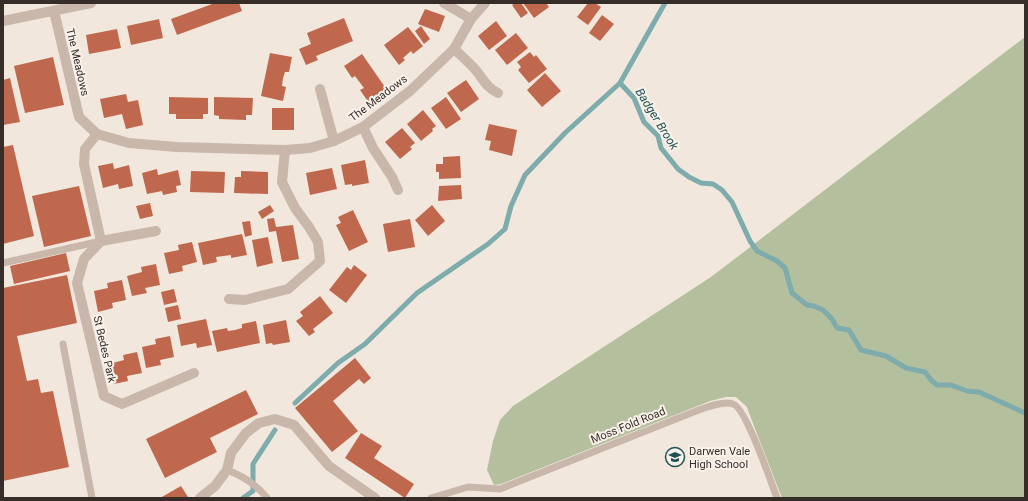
<svg xmlns="http://www.w3.org/2000/svg" width="1028" height="501" viewBox="0 0 1028 501" font-family="Roboto,sans-serif">
<style>
.green{fill:#b4bf9e}
.lines{fill:none;stroke-linecap:round;stroke-linejoin:round}
.stream{stroke:#7eabac;stroke-width:5}
.building{fill:#bf684d}
.lane{stroke:#c8b7aa;stroke-width:7}
.street{stroke:#c8b7aa;stroke-width:10}
.labels{text-anchor:middle;stroke-width:4;stroke-linejoin:round;paint-order:stroke}
.street-label{font-size:11px;fill:#362d29;stroke:#f9f2ea}
.poi-label{font-size:11px;fill:#362d29;stroke:#f9f2ea;text-anchor:start}
.water-label{font-size:12px;font-style:italic;fill:#215356;stroke:#f9f2ea}
</style>
<rect width="100%" height="100%" fill="#f1e7dd"/>
<!-- green -->
<path class="green" d="M 1025,37 L 1025,498 L 782,498 L 749,413 L 747,407 L 736,397 L 726,397 L 710,401 L 501,484 L 494,485 L 487,470 L 493,441 L 500,420 L 513,406 L 711,277 Z"/>
<g class="lines">
<!-- stream -->
<g class="stream">
<path d="M 620,83 L 634,98 L 644,122 L 658,136 L 661,148 L 678,169 L 689,177 L 701,183 L 713,184 L 722,190 L 732,202 L 750,241 L 757,251 L 777,261 L 785,268 L 792,293 L 807,305 L 814,306 L 823,310 L 832,319 L 837,328 L 849,330 L 861,350 L 886,356 L 906,368 L 925,372 L 931,380 L 937,385 L 951,385 L 967,391 L 979,392 L 1025,413"/>
<path d="M 295,403 L 338,363 L 365,344 L 417,293 L 488,244 L 505,229 L 511,206 L 525,175 L 565,133 L 620,83 L 665,3"/>
<path d="M 243,498 L 253,491 L 253,464 L 275,430"/>
</g>
</g>
<!-- building -->
<g class="building">
<path d="M 215,3 L 239,3 L 242,11 L 177,35 L 171,19 Z"/>
<path d="M 515,3 L 521,3 L 528,13 L 521,18 L 512,5 Z"/>
<path d="M 523,3 L 546,3 L 549,7 L 534,18 Z"/>
<path d="M 588,3 L 595,3 L 601,7 L 588,25 L 577,17 Z"/>
<path d="M 425,9 L 445,16 L 439,32 L 418,24 Z"/>
<path d="M 602,15 L 614,24 L 600,41 L 589,33 Z"/>
<path d="M 344,18 L 353,41 L 316,56 L 318,60 L 306,65 L 299,49 L 311,44 L 307,33 Z"/>
<path d="M 159,19 L 163,38 L 131,45 L 127,26 Z"/>
<path d="M 496,21 L 507,36 L 489,50 L 478,36 Z"/>
<path d="M 421,26 L 430,39 L 424,44 L 415,31 Z"/>
<path d="M 408,27 L 423,46 L 413,54 L 411,51 L 403,58 L 405,60 L 399,65 L 384,45 Z"/>
<path d="M 117,29 L 121,48 L 89,54 L 86,35 Z"/>
<path d="M 516,33 L 528,48 L 507,65 L 495,50 Z"/>
<path d="M 530,52 L 534,57 L 536,55 L 547,69 L 529,83 L 518,70 L 521,67 L 517,62 Z"/>
<path d="M 270,53 L 292,57 L 289,72 L 285,72 L 283,78 L 282,86 L 286,87 L 283,101 L 261,96 Z"/>
<path d="M 362,54 L 387,90 L 369,103 L 360,90 L 364,88 L 355,76 L 352,78 L 344,66 Z"/>
<path d="M 53,57 L 64,105 L 25,113 L 14,66 Z"/>
<path d="M 545,73 L 561,91 L 542,107 L 527,90 Z"/>
<path d="M 10,78 L 20,122 L 3,125 L 3,80 Z"/>
<path d="M 466,80 L 479,99 L 461,112 L 447,93 Z"/>
<path d="M 126,94 L 128,102 L 138,100 L 143,125 L 126,129 L 122,114 L 104,118 L 100,99 Z"/>
<path d="M 169,97 L 208,98 L 208,114 L 203,114 L 203,119 L 176,119 L 176,114 L 169,114 Z"/>
<path d="M 214,97 L 253,98 L 252,115 L 246,115 L 246,120 L 219,119 L 219,116 L 214,115 Z"/>
<path d="M 446,97 L 461,119 L 446,129 L 431,108 Z"/>
<rect x="272" y="108" width="22" height="22"/>
<path d="M 423,110 L 436,126 L 432,129 L 433,131 L 421,141 L 407,124 Z"/>
<path d="M 489,124 L 517,130 L 512,156 L 489,150 L 491,141 L 485,140 Z"/>
<path d="M 402,128 L 415,143 L 410,147 L 412,149 L 400,159 L 385,142 Z"/>
<path d="M 13,145 L 34,236 L 3,244 L 3,147 Z"/>
<path d="M 460,156 L 461,178 L 439,179 L 439,172 L 436,172 L 436,164 L 443,164 L 443,157 Z"/>
<path d="M 365,160 L 369,183 L 352,186 L 352,184 L 345,185 L 341,165 Z"/>
<path d="M 113,163 L 114,169 L 129,165 L 133,186 L 119,189 L 118,184 L 103,188 L 98,166 Z"/>
<path d="M 332,168 L 337,189 L 310,195 L 306,173 Z"/>
<path d="M 157,169 L 158,175 L 178,170 L 181,185 L 176,186 L 177,192 L 163,195 L 162,191 L 147,194 L 142,173 Z"/>
<path d="M 191,171 L 225,172 L 224,193 L 190,192 Z"/>
<path d="M 241,171 L 268,172 L 268,194 L 234,193 L 235,177 L 241,177 Z"/>
<path d="M 461,185 L 462,199 L 438,201 L 439,186 Z"/>
<path d="M 79,186 L 91,236 L 44,247 L 32,196 Z"/>
<path d="M 150,203 L 153,216 L 140,219 L 136,206 Z"/>
<path d="M 270,205 L 274,211 L 262,219 L 258,212 Z"/>
<path d="M 432,205 L 445,221 L 428,236 L 415,220 Z"/>
<path d="M 353,210 L 368,242 L 349,251 L 336,225 L 341,223 L 338,217 Z"/>
<path d="M 274,218 L 276,227 L 293,225 L 299,259 L 282,262 L 276,231 L 269,232 L 267,219 Z"/>
<path d="M 410,219 L 415,247 L 388,252 L 383,224 Z"/>
<path d="M 250,221 L 252,235 L 245,237 L 242,222 Z"/>
<path d="M 242,234 L 247,255 L 231,258 L 231,255 L 216,257 L 217,262 L 203,265 L 198,243 Z"/>
<path d="M 268,237 L 273,263 L 257,267 L 252,240 Z"/>
<path d="M 192,242 L 197,262 L 182,266 L 183,271 L 169,274 L 164,253 L 179,250 L 178,245 Z"/>
<path d="M 66,253 L 70,271 L 14,284 L 10,266 Z"/>
<path d="M 156,264 L 160,285 L 145,288 L 147,293 L 132,296 L 127,276 L 142,272 L 141,267 Z"/>
<path d="M 354,265 L 367,275 L 346,303 L 329,290 L 347,267 L 351,270 Z"/>
<path d="M 67,275 L 77,323 L 17,336 L 27,381 L 38,379 L 41,393 L 53,391 L 69,467 L 3,481 L 3,288 Z"/>
<path d="M 122,280 L 126,300 L 112,303 L 113,308 L 98,312 L 94,291 L 108,288 L 107,283 Z"/>
<path d="M 174,289 L 177,302 L 164,305 L 161,292 Z"/>
<path d="M 320,296 L 333,313 L 313,329 L 315,332 L 309,336 L 296,321 L 303,316 L 300,312 Z"/>
<path d="M 178,305 L 181,319 L 168,322 L 165,308 Z"/>
<path d="M 206,319 L 212,345 L 197,348 L 196,343 L 181,346 L 177,325 Z"/>
<path d="M 286,320 L 290,342 L 273,345 L 272,343 L 266,344 L 263,325 Z"/>
<path d="M 256,321 L 260,343 L 217,352 L 212,331 L 227,328 L 228,331 L 235,330 L 242,328 L 242,324 Z"/>
<path d="M 170,336 L 174,357 L 160,360 L 161,365 L 146,368 L 142,347 L 156,344 L 155,339 Z"/>
<path d="M 137,352 L 142,373 L 127,376 L 128,381 L 114,384 L 109,364 L 124,360 L 123,355 Z"/>
<path d="M 355,358 L 371,378 L 364,384 L 359,379 L 333,401 L 358,431 L 332,452 L 295,408 Z"/>
<path d="M 246,390 L 258,414 L 210,438 L 217,452 L 165,478 L 146,439 Z"/>
<path d="M 361,433 L 382,446 L 374,458 L 414,484 L 405,498 L 345,458 Z"/>
<path d="M 181,486 L 188,497 L 160,498 Z"/>
</g>
<g class="lines">
<!-- lane -->
<g class="lane">
<path d="M 3,263 L 101,241"/>
<path d="M 63,344 L 92,498"/>
<path d="M 227,470 C 243,476 256,484 267,498"/>
<path d="M 431,498 L 468,487 L 500,489 L 691,413 C 702,409 722,400 733,404 C 746,408 771,482 777,498"/>
</g>
<!-- street -->
<g class="street">
<path d="M 444,3 L 471,19"/>
<path d="M 54,11 L 79,117 L 97,134 L 129,143 L 177,147 L 285,150 L 310,148 L 334,141 L 363,127 L 410,91 L 454,49 L 471,19 L 485,3"/>
<path d="M 3,21 L 91,3"/>
<path d="M 454,49 C 461,55 467,61 473,67 C 482,76 485,87 498,93"/>
<path d="M 320,89 L 334,141"/>
<path d="M 363,127 L 373,148 L 392,177 L 398,190"/>
<path d="M 97,134 L 85,149 L 84,164 L 101,241 L 84,259 L 77,283 L 104,396 L 122,404 L 194,373"/>
<path d="M 101,241 L 156,231"/>
<path d="M 229,299 L 245,300 L 288,289 L 320,261 L 318,242 L 309,227 L 295,208 L 282,182 L 285,150"/>
<path d="M 200,498 L 215,486 L 227,470 L 231,453 L 246,433 L 259,423 L 275,419 L 294,425 L 329,466 L 375,498"/>
</g>
</g>
<!-- icons -->
<defs>
<symbol id="school-ring" viewBox="-11 -11 22 22"><circle r="9.5" fill="#f9f2ea" stroke="#215356" stroke-width="1.5"/><path d="M0-5L7-2L0 1L-7-2ZM-4 1L0 2.5L4 1V4Q0 6-4 4Z" fill="#215356"/></symbol>
</defs>
<g fill-rule="evenodd">
<use href="#school-ring" x="664" y="446" width="22" height="22"/>
</g>
<g class="labels">
<!-- street labels -->
<g class="street-label">
<text transform="translate(78 62) rotate(77)" y="4">The Meadows</text>
<text transform="translate(378 98) rotate(-37)" y="4">The Meadows</text>
<text transform="translate(105 349) rotate(77)" y="4">St Bedes Park</text>
<text transform="translate(628 425) rotate(-22)" y="4">Moss Fold Road</text>
</g>
<!-- poi labels -->
<g class="poi-label">
<text x="689" y="455">Darwen Vale<tspan x="689" dy="13">High School</tspan></text>
</g>
<!-- water labels -->
<g class="water-label">
<text transform="translate(657 119) rotate(58)" y="4">Badger Brook</text>
</g>
</g>
<!-- border -->
<rect width="1028" height="501" fill="none" stroke="#362d29" stroke-width="8"/>
</svg>
